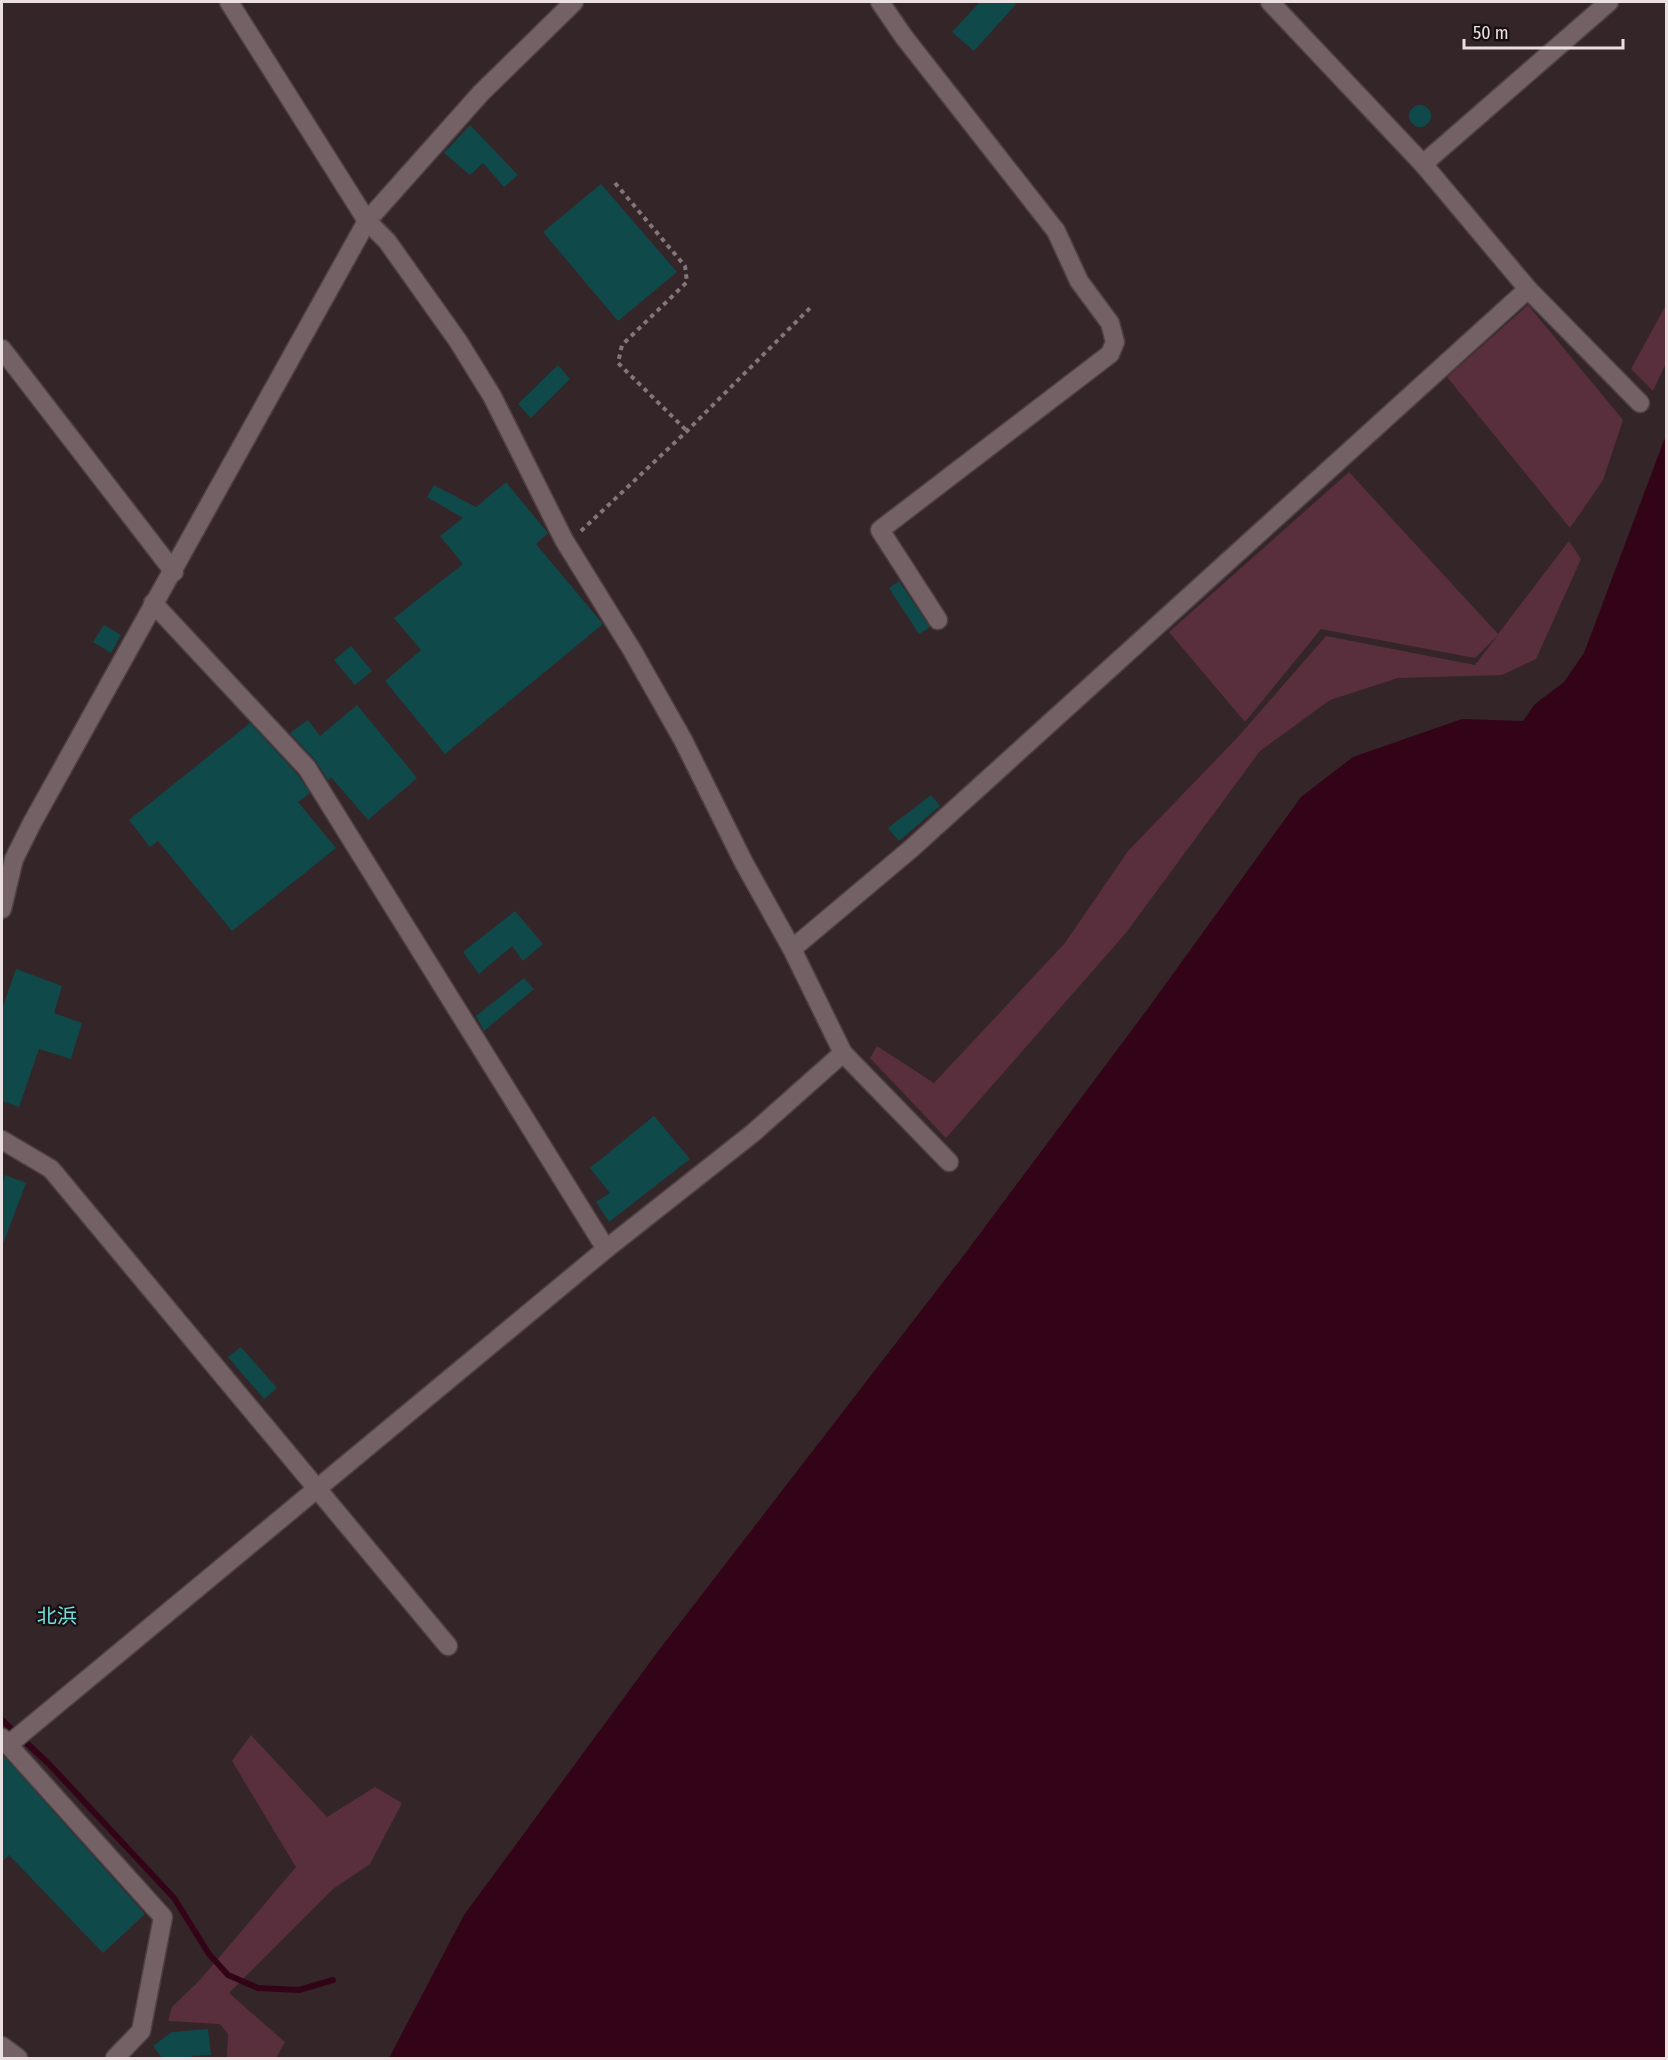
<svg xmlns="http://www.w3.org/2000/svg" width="1668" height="2060" viewBox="0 0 1668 2060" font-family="'Fira Sans Condensed','Noto Sans JP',sans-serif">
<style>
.green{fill:#5a2f3d}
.water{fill:#330418}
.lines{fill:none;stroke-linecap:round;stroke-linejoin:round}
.stream{stroke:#330418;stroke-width:6}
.building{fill:#0f4949}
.minor-casing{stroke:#4d4044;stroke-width:21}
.path{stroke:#837679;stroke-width:4;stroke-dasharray:4.5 4.5;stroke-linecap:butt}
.minor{stroke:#736165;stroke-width:18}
.labels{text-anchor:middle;stroke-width:4.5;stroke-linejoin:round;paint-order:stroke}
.quarter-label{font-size:20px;fill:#73dfdf;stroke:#171012}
</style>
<rect width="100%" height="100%" fill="#342529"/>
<!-- green -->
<g class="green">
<path d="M 1528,305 L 1623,420 L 1603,480 L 1570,528 L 1447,377 Z"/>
<path d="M 1666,305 L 1666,363 L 1653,391 L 1631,369 Z"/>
<path d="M 1349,472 L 1498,634 L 1569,541 L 1581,559 L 1536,659 L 1502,675 L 1398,678 L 1330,700 L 1260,751 L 1125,934 L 946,1138 L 870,1058 L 877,1046 L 934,1083 L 1065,943 L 1128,851 L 1238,737 L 1326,636 L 1475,665 L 1498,635 L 1475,658 L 1321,629 L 1245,722 L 1169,632 Z"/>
<path d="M 251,1735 L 327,1817 L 375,1787 L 402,1803 L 370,1864 L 333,1889 L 229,1993 L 285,2042 L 276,2058 L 227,2058 L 228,2034 L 220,2024 L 168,2021 L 172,2007 L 200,1980 L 296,1867 L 232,1761 Z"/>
</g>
<!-- water -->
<path class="water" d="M 1666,435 L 1666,2058 L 389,2058 L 464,1915 L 659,1650 L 964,1255 L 1149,1007 L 1301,797 L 1353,757 L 1462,719 L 1523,721 L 1535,704 L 1564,682 L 1584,653 Z"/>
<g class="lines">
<!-- stream -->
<path class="stream" d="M 2,1720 L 49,1764 L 174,1898 L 209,1954 L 228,1975 L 258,1988 L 299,1990 L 333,1980"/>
</g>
<!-- building -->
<g class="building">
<path d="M 980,2 L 1018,2 L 974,51 L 952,32 Z"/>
<circle cx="1420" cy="116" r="11"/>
<path d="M 470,125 L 518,175 L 504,187 L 483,163 L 470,175 L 444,153 Z"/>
<path d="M 601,184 L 677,272 L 618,321 L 543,232 Z"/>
<path d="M 558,365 L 570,379 L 531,418 L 518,404 Z"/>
<path d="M 506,482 L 548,533 L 536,544 L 603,624 L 445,754 L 385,681 L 421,650 L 394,618 L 463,564 L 440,536 L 463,518 L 427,497 L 434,485 L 476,507 Z"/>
<path d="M 899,581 L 930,627 L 919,634 L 889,588 Z"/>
<path d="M 104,625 L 121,635 L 111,653 L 93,642 Z"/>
<path d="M 351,646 L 372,671 L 355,685 L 334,660 Z"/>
<path d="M 357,705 L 417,778 L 368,820 L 331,777 L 328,780 L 315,760 L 290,733 L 308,720 L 320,736 Z"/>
<path d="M 250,723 L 298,775 L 310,793 L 298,802 L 336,848 L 232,931 L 158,841 L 150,847 L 129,820 Z"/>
<path d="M 931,795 L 940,806 L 899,841 L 888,828 Z"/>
<path d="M 515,911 L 543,944 L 523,961 L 512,946 L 479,974 L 463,952 Z"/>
<path d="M 16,969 L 62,986 L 54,1013 L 82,1023 L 71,1059 L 39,1049 L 19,1107 L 2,1101 L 2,1009 Z"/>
<path d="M 524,978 L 534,989 L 484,1031 L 476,1016 Z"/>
<path d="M 654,1116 L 690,1159 L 609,1222 L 596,1202 L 610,1193 L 590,1168 Z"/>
<path d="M 5,1175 L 26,1183 L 3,1244 L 2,1185 Z"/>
<path d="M 241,1347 L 277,1388 L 264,1399 L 228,1357 Z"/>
<path d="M 2,1754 L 145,1914 L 103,1953 L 9,1855 L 2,1862 Z"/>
<path d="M 208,2029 L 211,2055 L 191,2056 L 193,2058 L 162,2058 L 153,2046 L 172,2032 Z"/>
</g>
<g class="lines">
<defs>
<g id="minor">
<path d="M 229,2 L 367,221 L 387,241 L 458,341 L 492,396 L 564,540 L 632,650 L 683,740 L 744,863 L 792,949 L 843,1053 L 949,1162"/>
<path d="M 880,2 L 904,37 L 1056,231 L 1079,281 L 1110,323 L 1115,342 L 1110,354 L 880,530 L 938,620"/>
<path d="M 1270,2 L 1423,164 L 1528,289 L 1640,403"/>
<path d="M 1423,164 L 1609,2"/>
<path d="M 2,349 L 174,572"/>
<path d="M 153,603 L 307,768 L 606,1249"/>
<path d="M 2,909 L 14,859 L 32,823 L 367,221 L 481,93 L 574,2"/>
<path d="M 792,949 L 912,848 L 1528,289"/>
<path d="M 2,1140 L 51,1169 L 448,1646"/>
<path d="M 2,1738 L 163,1917 L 141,2031 L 115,2058"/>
<path d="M 8,1745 L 606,1249 L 753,1133 L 843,1053"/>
<path d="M 2,2046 L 18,2058"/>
</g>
</defs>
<!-- minor casing -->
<use href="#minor" class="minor-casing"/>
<!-- path -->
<g class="path">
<path d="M 615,183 L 685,266 L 687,282 L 622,345 L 618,363 L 687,431"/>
<path d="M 581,531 L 687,431 L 811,307"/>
</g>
<!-- minor -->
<use href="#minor" class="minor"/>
</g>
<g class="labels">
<!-- quarter labels -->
<g class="quarter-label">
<text x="57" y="1623">北浜</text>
</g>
</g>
<!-- border -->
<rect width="1668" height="2060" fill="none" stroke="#eae0e2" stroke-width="6"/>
<!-- scale -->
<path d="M1464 39v9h159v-9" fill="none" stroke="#eae0e2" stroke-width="3"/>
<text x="1473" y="39" font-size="18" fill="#eae0e2" stroke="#171012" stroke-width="4.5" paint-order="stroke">50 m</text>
</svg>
